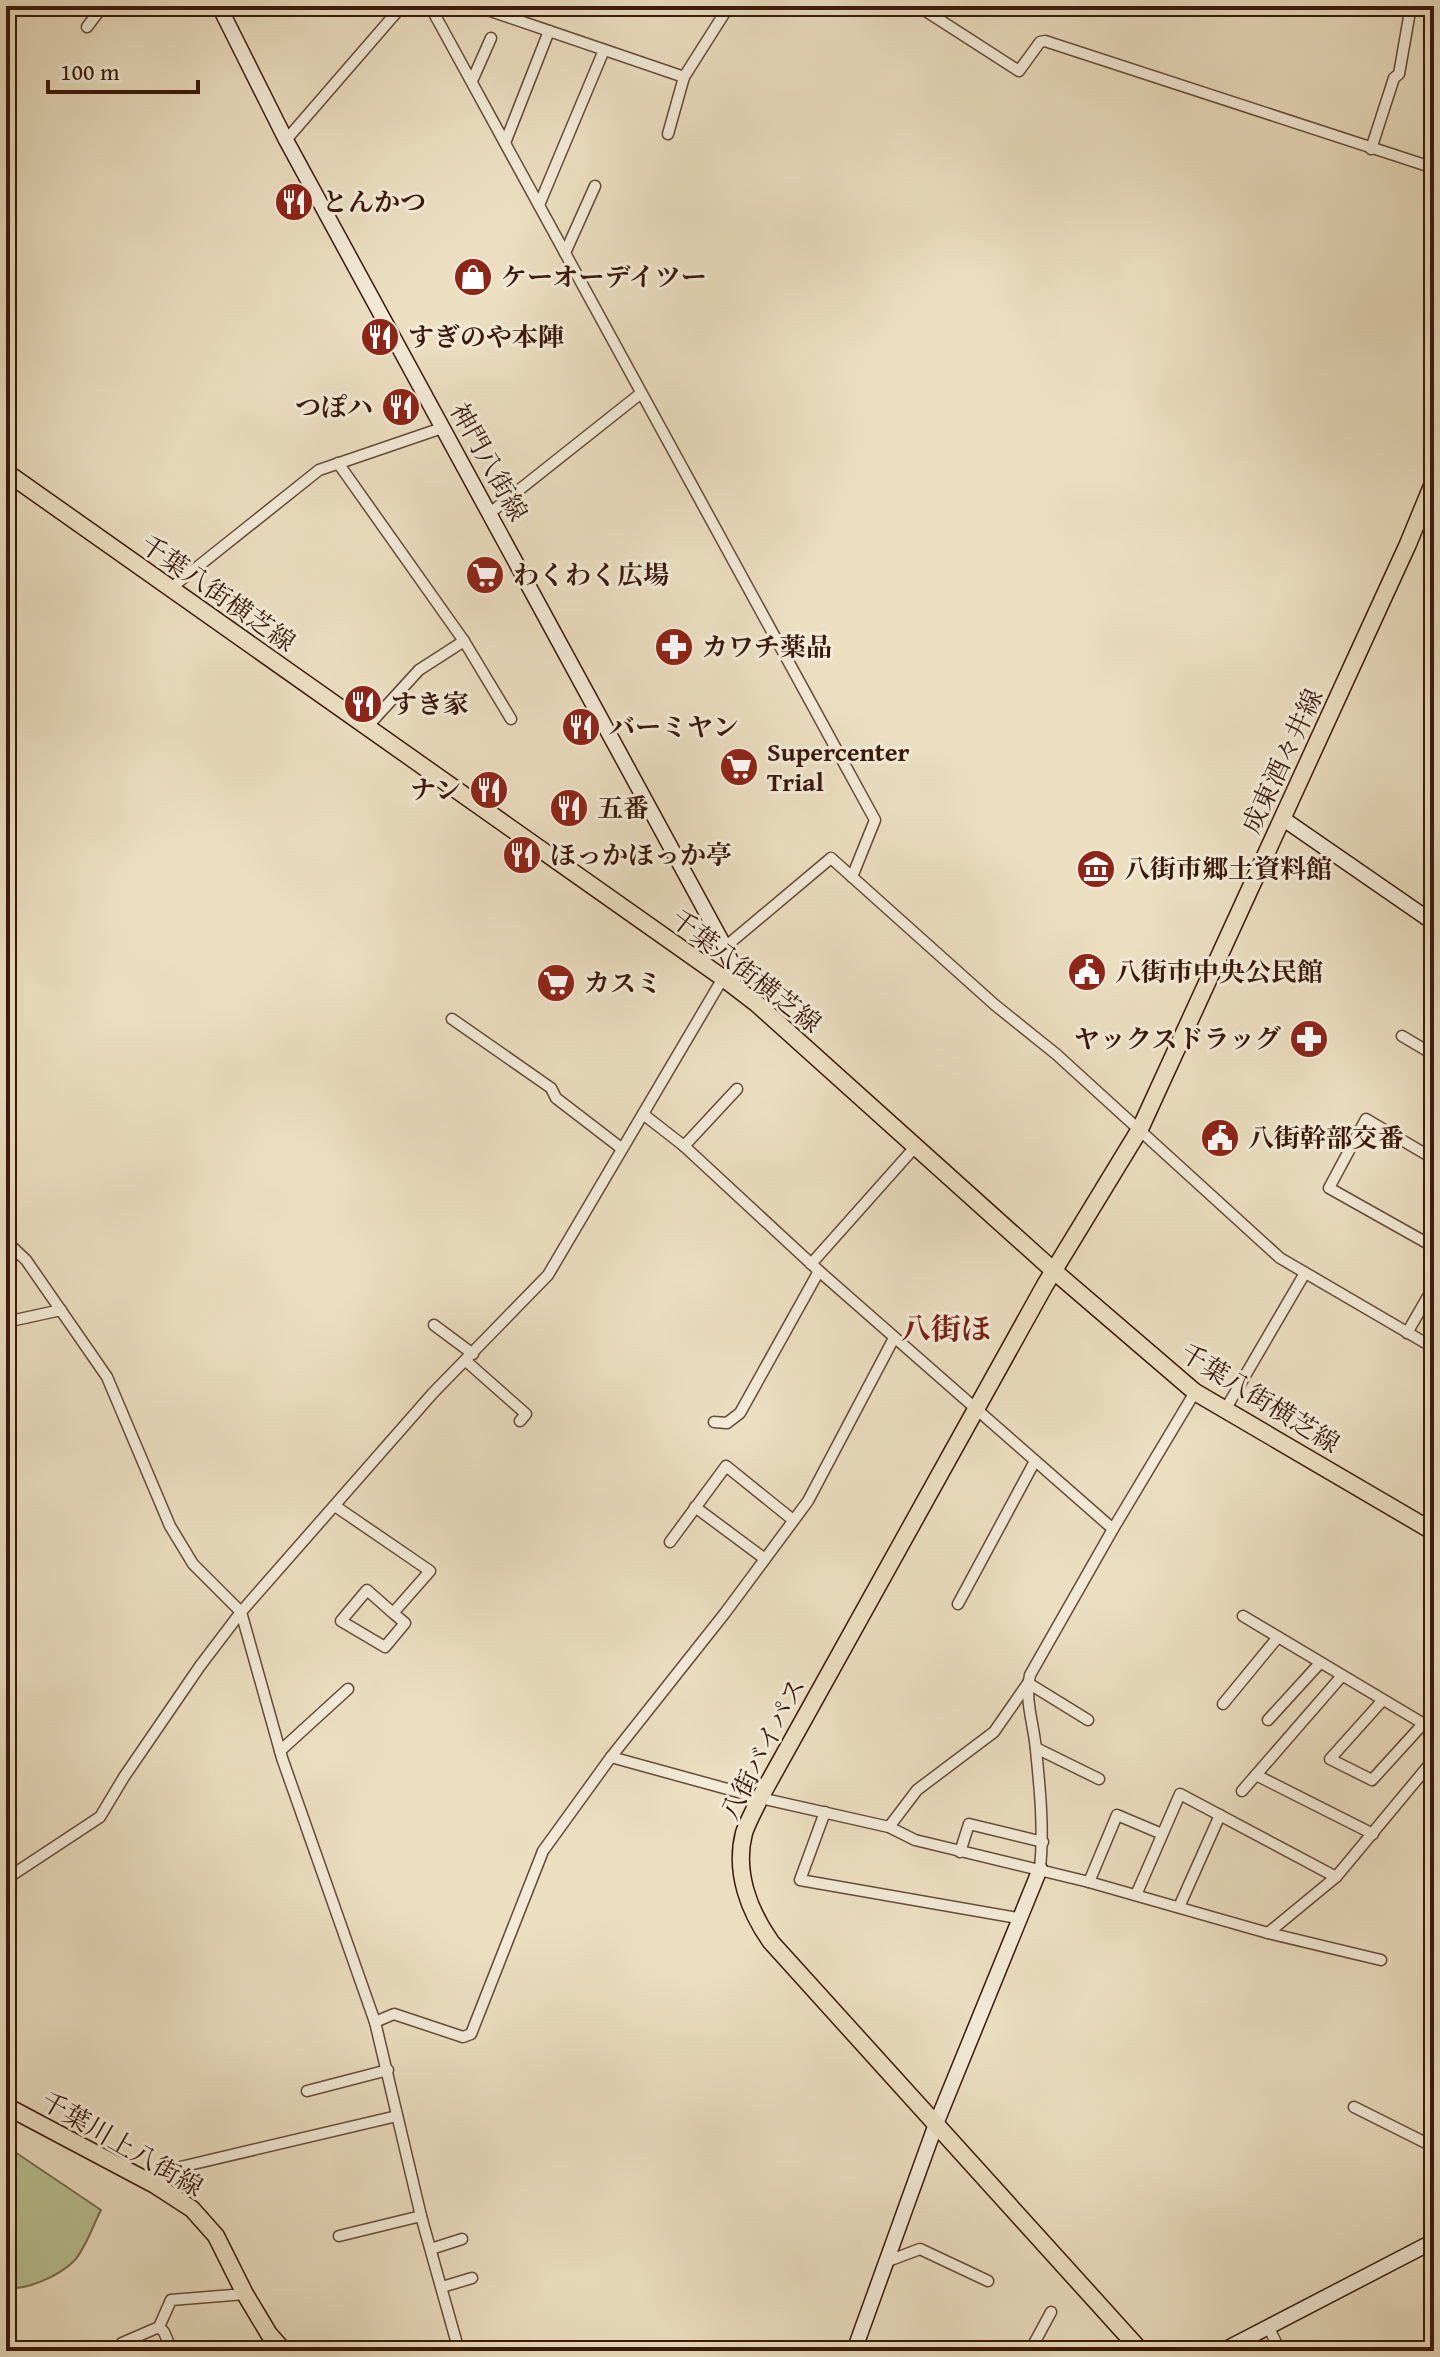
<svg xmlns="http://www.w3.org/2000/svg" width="1440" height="2357" viewBox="0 0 1440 2357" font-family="'Gentium Book Plus','Noto Serif JP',serif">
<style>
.green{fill:#b8c192;stroke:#796d4e;stroke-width:2}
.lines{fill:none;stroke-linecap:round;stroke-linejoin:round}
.street-casing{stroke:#664a38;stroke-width:13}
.secondary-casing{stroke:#3a190b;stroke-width:17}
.primary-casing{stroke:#3a190b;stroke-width:19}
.street{stroke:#f2ead7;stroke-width:10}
.secondary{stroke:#f2ead7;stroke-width:14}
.primary{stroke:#ebdec1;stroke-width:16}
.labels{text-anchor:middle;stroke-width:6;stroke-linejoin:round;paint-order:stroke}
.poi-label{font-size:26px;font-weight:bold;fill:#3a190b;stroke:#f2ead7;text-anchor:start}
.street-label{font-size:26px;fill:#3a190b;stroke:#f2ead7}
.quarter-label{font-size:30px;font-weight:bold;fill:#7a1f14;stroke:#f2ead7}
</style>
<rect width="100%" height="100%" fill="#ebdec1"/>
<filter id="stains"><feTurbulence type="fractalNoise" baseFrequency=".0025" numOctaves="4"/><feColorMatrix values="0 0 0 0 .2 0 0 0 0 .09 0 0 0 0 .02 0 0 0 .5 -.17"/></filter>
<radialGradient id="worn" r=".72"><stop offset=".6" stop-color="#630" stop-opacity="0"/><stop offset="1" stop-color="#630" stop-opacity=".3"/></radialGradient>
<!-- green -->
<path class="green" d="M 6,2146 L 101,2210 C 93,2225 86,2248 74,2261 C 60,2275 25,2292 6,2287 Z"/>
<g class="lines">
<defs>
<g id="street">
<path d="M 430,6 L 875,820 L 852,877"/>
<path d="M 476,6 L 684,77 L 729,6"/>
<path d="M 918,6 L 1019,71 L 1040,42 L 1045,41 L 1434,168"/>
<path d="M 87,27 L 103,6"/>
<path d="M 472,81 L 491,38"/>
<path d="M 668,134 L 684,77"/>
<path d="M 286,140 L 402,6"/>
<path d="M 505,143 L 549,31"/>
<path d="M 1371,149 L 1394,78 L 1399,74 L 1411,6"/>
<path d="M 539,205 L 604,50"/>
<path d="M 565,253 L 595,186"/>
<path d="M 338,463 L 464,641 L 511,719"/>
<path d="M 490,513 L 640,394"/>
<path d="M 171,588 L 319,470 L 442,428"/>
<path d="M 367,727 L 419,670 L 464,641"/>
<path d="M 725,947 L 831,858 L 995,1005 L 1056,1054 L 1280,1258 L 1434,1348"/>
<path d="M 452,1019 L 551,1088 L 556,1098 L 621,1148"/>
<path d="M 1402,1036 L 1434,1055"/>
<path d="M 643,1114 L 684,1146 L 819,1271 L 1113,1529"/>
<path d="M 684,1146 L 737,1089"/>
<path d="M 1434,1159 L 1366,1119 L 1329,1188 L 1434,1247"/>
<path d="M 6,1241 L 26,1260 L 107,1377 L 170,1526 L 193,1564 L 241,1612 L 282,1758 L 375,2022 L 421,2216 L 459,2351"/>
<path d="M 811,1264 L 916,1146"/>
<path d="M 6,1322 L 61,1310"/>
<path d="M 434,1325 L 473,1354"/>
<path d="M 1407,1333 L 1434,1286"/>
<path d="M 466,1361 L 526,1414 L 520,1421"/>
<path d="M 1225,1410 L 1305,1273"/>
<path d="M 6,1419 L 8,1323"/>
<path d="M 714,1422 L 727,1423 L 740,1413 L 819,1271"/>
<path d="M 335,1506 L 430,1571 L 393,1613 L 367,1590 L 341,1621 L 385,1647 L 405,1623 L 393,1613"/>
<path d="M 695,1507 L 765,1559"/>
<path d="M 670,1542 L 726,1466 L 793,1520"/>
<path d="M 958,1604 L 1035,1461"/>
<path d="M 1243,1616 L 1434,1730"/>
<path d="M 1382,1701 L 1330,1759 L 1372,1780 L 1423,1724"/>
<path d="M 1223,1704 L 1278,1637"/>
<path d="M 1268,1720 L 1320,1663"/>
<path d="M 1036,1748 L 1099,1779"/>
<path d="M 280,1751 L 348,1689"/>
<path d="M 611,1757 L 760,1798 L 889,1827 L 915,1840 L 1089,1882 L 1268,1933 L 1381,1960"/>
<path d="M 1256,1775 L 1373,1834"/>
<path d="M 1242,1791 L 1341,1677"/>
<path d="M 825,1812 L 800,1880 L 1018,1918"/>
<path d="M 889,1827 L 917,1790 L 994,1732 L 1028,1683 L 1088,1720"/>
<path d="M 960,1852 L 969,1824 L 1043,1842"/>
<path d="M 1040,1869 C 1044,1830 1040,1789 1036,1750 C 1034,1725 1024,1699 1030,1675 L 1113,1529 L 1195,1392"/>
<path d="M 6,1879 L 100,1817 L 124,1777 L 200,1666 L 241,1612 L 433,1393 L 548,1275 L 723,978"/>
<path d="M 1089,1882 L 1117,1815 L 1162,1834"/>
<path d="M 1136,1895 L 1180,1794 L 1336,1877"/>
<path d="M 1179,1907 L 1220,1815"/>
<path d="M 1268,1933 L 1336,1877 L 1434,1759"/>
<path d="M 375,2022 L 394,2014 L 463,2037 L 471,2034 L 543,1851 L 611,1757 L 725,1613 L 808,1501 L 894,1338"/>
<path d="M 307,2091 L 388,2070"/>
<path d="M 1354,2107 L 1434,2147"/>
<path d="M 155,2185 L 165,2173 L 172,2169 L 397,2116"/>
<path d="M 339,2236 L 421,2216"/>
<path d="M 431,2249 L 462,2239"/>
<path d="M 888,2261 L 920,2249 L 988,2281"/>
<path d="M 442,2287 L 472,2278"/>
<path d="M 1268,2326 L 1280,2351"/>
<path d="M 159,2327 L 164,2332 L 172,2351"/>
<path d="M 977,2349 L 981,2351"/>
<path d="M 125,2351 L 122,2343 L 159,2327 L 171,2300 L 245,2294"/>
<path d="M 1030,2351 L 1051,2312"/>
</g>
<g id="secondary">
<path d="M 219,6 L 286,140 L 725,947 L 734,969 L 733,986"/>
<path d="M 1282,818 L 1434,923"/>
<path d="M 854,2351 L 936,2124 L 1040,1869"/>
<path d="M 1222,2351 L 1434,2241"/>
</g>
<g id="primary">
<path d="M 6,472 L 723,978 L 757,1004 L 1054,1271 L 1195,1392 L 1434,1532"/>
<path d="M 6,2106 L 155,2185 L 192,2209 L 216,2236 L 245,2294 L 269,2334 L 284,2351"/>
<path d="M 1141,2351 L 771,1942 C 749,1911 734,1872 744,1833 C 748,1821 755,1809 760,1798 L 1045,1285 L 1140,1129 L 1408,544 L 1434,481"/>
</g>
</defs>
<!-- street casing -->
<use href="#street" class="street-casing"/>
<!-- secondary casing -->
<use href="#secondary" class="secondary-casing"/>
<!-- primary casing -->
<use href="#primary" class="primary-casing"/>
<!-- street -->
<use href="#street" class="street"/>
<!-- secondary -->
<use href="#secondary" class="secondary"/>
<!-- primary -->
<use href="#primary" class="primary"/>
</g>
<!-- icons -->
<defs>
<symbol id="restaurant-disc" viewBox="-11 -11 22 22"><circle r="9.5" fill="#8f2418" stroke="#f2ead7"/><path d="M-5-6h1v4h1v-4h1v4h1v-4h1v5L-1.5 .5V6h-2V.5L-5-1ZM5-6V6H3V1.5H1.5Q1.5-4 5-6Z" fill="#fff"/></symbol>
<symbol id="shop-disc" viewBox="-11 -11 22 22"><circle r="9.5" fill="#8f2418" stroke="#f2ead7"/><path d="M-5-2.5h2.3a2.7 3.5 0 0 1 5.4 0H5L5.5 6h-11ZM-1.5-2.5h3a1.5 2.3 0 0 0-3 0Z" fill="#fff"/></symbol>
<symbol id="supermarket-disc" viewBox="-11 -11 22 22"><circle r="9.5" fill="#8f2418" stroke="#f2ead7"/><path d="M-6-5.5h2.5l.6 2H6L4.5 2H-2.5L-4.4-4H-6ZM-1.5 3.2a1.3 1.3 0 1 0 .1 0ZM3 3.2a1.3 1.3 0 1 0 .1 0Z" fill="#fff"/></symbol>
<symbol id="pharmacy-disc" viewBox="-11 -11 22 22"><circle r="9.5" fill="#8f2418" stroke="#f2ead7"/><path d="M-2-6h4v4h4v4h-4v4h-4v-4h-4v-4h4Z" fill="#fff"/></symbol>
<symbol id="museum-disc" viewBox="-11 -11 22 22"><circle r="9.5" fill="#8f2418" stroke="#f2ead7"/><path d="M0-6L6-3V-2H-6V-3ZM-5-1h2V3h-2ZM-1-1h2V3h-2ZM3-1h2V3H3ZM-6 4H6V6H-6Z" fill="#fff"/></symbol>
<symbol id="civic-disc" viewBox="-11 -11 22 22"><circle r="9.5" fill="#8f2418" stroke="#f2ead7"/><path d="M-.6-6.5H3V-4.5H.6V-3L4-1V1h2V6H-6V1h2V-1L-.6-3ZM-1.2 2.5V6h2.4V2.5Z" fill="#fff"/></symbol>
</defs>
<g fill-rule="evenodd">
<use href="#restaurant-disc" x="272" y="180" width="44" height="44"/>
<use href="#shop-disc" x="451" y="255" width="44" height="44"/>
<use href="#restaurant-disc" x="358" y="315" width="44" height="44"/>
<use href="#restaurant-disc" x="379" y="385" width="44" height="44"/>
<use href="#supermarket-disc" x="463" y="553" width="44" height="44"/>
<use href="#pharmacy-disc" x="652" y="625" width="44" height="44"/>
<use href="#restaurant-disc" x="341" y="682" width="44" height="44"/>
<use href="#restaurant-disc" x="559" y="705" width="44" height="44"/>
<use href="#supermarket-disc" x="717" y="745" width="44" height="44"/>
<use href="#restaurant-disc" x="467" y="768" width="44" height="44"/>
<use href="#restaurant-disc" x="547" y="786" width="44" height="44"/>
<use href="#restaurant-disc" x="500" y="833" width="44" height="44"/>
<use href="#museum-disc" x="1074" y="847" width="44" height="44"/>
<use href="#civic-disc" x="1065" y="950" width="44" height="44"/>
<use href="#supermarket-disc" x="534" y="961" width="44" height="44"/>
<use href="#pharmacy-disc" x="1287" y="1017" width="44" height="44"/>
<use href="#civic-disc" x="1198" y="1116" width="44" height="44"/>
</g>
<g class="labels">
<!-- poi labels -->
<g class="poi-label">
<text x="322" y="211">とんかつ</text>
<text x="501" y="286">ケーオーデイツー</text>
<text x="408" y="346">すぎのや本陣</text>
<text x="373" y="416" text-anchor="end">つぽハ</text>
<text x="513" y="584">わくわく広場</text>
<text x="702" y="656">カワチ薬品</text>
<text x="391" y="713">すき家</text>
<text x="609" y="736">バーミヤン</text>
<text x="767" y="761">Supercenter<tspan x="767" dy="30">Trial</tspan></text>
<text x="461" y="799" text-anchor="end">ナン</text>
<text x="597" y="817">五番</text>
<text x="550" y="864">ほっかほっか亭</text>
<text x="1124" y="878">八街市郷土資料館</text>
<text x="1115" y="981">八街市中央公民館</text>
<text x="584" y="992">カスミ</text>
<text x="1281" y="1048" text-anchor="end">ヤックスドラッグ</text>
<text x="1248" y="1147">八街幹部交番</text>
</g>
<!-- street labels -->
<g class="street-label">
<text transform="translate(489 462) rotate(61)" y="9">神門八街線</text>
<text transform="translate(218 593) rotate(35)" y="9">千葉八街横芝線</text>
<text transform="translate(1282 761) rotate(-65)" y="9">成東酒々井線</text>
<text transform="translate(746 971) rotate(38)" y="9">千葉八街横芝線</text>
<text transform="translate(1260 1398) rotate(32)" y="9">千葉八街横芝線</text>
<text transform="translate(763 1749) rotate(-63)" y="9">八街バイパス</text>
<text transform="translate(122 2144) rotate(30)" y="9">千葉川上八街線</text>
</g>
<!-- quarter labels -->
<g class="quarter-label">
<text x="946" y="1339">八街ほ</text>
</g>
</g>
<!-- margin -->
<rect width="1440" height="2357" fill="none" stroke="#ebdec1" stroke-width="32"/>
<rect x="8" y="8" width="1424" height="2341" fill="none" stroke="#3a190b" stroke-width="4"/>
<rect x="16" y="16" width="1408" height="2325" fill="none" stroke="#3a190b" stroke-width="2"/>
<!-- scale -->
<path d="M48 80v12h150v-12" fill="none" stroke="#3a190b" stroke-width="4"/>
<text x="60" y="80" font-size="24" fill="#3a190b" stroke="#f2ead7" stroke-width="6" paint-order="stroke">100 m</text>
<rect width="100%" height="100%" filter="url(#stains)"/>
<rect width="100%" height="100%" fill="url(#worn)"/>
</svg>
